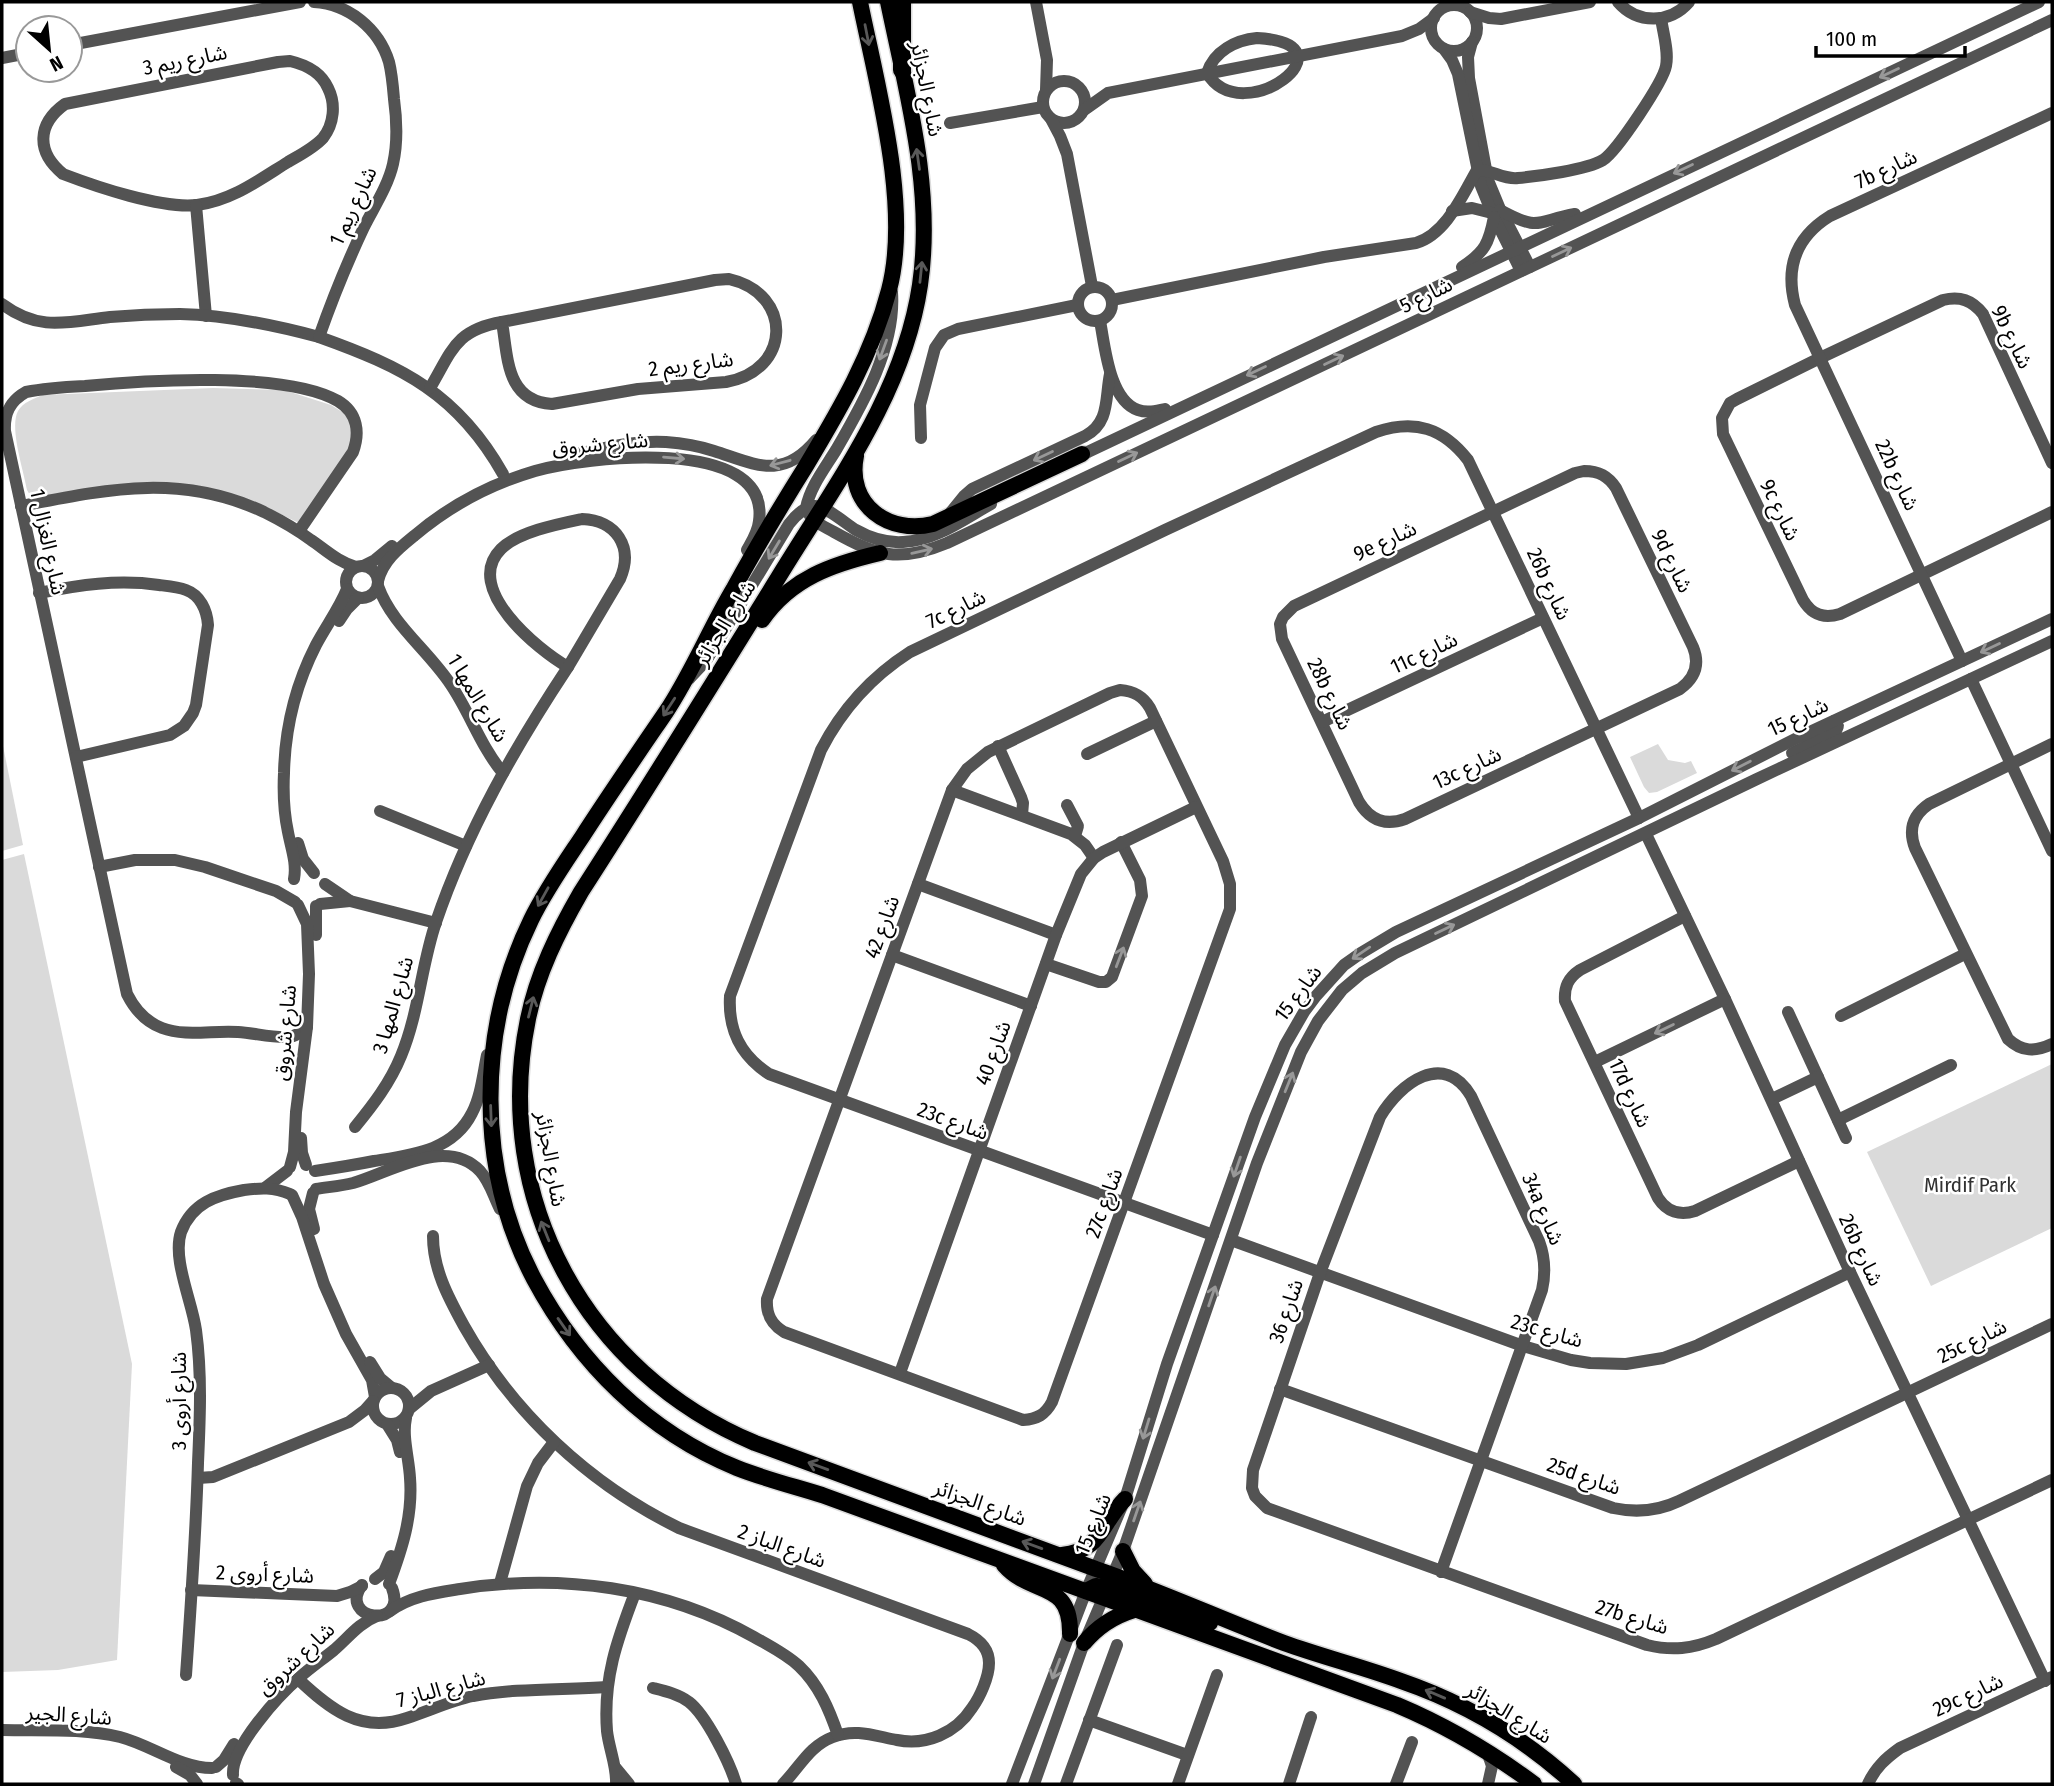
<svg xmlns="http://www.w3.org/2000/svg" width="2054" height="1786" viewBox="0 0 2054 1786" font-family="'Fira Sans Condensed','Noto Sans Arabic',sans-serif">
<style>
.green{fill:#dadada}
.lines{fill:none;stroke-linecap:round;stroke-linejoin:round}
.major-casing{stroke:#dbdbdb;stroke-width:19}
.highway-casing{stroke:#dbdbdb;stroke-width:21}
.minor{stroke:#535353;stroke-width:12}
.major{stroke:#000;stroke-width:16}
.highway{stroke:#000;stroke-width:18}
.oneway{stroke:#595959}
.oneway2{stroke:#989898}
.labels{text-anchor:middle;stroke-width:5;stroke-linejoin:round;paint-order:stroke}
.street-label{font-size:21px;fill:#000;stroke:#fff}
.park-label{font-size:21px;fill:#313131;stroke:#fff}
</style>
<rect width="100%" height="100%" fill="#fff"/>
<!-- green -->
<g class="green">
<path d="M 213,388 L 284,390 L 331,405 L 347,415 L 356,442 L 299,523 L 253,501 L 184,486 L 39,501 L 31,497 L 27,490 C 24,471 9,428 18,411 C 23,402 34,399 42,395 Z"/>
<path d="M 2,741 L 23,845 L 2,851 Z"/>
<path d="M 1658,744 L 1668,760 L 1685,763 L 1691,761 L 1697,773 L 1657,792 L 1649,793 L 1644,787 L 1630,757 Z"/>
<path d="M 24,854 L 132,1364 L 117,1660 L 58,1670 L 2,1672 L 2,860 Z"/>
<path d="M 2052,1064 L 2052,1228 L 1931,1286 L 1867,1152 Z"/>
</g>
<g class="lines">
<defs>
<g id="major">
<path d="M 860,2 C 877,86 911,207 889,290 C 872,355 840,409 806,466 C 781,506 757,546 734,588 C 710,628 692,673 666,712 C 638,753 609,795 582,837 C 564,864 545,891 531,920 C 477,1031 476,1169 534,1279 C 579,1363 648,1432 737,1468 C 765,1479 793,1486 822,1495 L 1397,1705 C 1447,1726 1491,1752 1534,1784"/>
<path d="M 888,2 C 907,94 934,190 920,285 C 904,394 834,486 778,578 C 713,683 648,788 581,892 C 558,932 537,974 528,1019 C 491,1199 586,1372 755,1443 L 1096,1569 C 1160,1591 1221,1619 1284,1643 C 1323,1657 1363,1667 1401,1681 C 1465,1703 1524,1738 1574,1784"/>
<path d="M 856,456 C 846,505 889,535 933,524 L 1082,454"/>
<path d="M 762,620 C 791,578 833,564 880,553"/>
<path d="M 1123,1551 L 1133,1571 L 1145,1584"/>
<path d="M 1062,1555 C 1103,1550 1100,1524 1125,1499"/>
<path d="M 1004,1565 C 1032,1597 1071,1579 1070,1634"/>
<path d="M 1086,1591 L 1096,1586 L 1108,1587 L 1210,1623"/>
<path d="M 1084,1643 C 1098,1626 1114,1616 1134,1610"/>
</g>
<path id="highway" d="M 902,2 L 902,70"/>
</defs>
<!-- major casing -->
<use href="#major" class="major-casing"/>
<!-- highway casing -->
<use href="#highway" class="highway-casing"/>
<!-- minor -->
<g class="minor">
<path d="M 1036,2 L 1047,60 L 1046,90"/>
<path d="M 1618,2 C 1637,24 1670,24 1689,2"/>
<circle cx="1454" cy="28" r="23"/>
<path d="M 1470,12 L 1489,18 L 1501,19 L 1590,2"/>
<path d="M 1257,38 C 1359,43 1242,132 1207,73 C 1214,51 1236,40 1257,38 Z"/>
<path d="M 1472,42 L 1468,57 L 1469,78 L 1488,180 L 1500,209 L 1530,267"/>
<path d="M 70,45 L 300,2"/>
<path d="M 1444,49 L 1452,60 L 1458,74 L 1481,186 L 1492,213 L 1521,271"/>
<path d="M 2,58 L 28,53"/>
<path d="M 290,61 C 307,65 321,72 328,88 C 336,104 334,124 323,138 C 314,148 300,155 288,162 C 259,180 231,201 197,205 C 162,209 97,187 63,174 C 36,152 37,124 65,104 L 278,62 Z"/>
<circle cx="1064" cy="102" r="21"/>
<path d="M 1084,110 L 1108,93 L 1402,36 L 1419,29 L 1434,18"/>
<path d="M 1051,119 L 1060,136 L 1067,154 L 1092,286"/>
<path d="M 950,123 L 1043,107"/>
<path d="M 196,205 L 206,316"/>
<path d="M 1500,210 C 1540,232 1536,221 1575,214"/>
<path d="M 1452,211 L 1472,208 L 1492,213"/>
<path d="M 1462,267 C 1485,252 1489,243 1494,217"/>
<path d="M 729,279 C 794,294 791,371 726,382 L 638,389 L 552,404 C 506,401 508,358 502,322 L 715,280 Z"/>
<circle cx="1095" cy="304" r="17"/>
<path d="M 892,292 C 896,347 862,405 836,450 C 825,468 810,487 806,508 C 811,522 822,525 834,532 C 877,556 899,563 947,543 L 2052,20"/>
<path d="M 1112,300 L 1324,257 L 1416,243 C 1446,234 1462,196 1477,170 C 1491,169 1503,180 1518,178 C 1539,176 1586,170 1603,160 C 1617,151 1663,82 1666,66 C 1669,51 1663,33 1661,18"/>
<path d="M 2,304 C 40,332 67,322 110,317 C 133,315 157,314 180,314 C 227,315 274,325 319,337 C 332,300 347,263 364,227 C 374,207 388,186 393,164 C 398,142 397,121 394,99 C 393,87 392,74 389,62 C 379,29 349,4 314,2"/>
<path d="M 1100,321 C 1105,346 1109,400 1138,410 C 1147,413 1156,411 1165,409"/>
<path d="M 319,337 C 403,367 458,394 503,474"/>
<path d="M 430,388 C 452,351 455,330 502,322"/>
<path d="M 921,438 L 920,405 L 935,348 L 944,335 L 958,329 L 1077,305"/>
<path d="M 571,455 C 603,449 633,440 666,442 C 682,443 699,446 714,451 C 755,464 782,481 816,440"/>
<path d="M 1075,458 L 2039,2"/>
<path d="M 2052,463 L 1983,314 C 1972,300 1960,296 1943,300 L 1820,358 L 1737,399 L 1730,403 L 1722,418 L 1723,434 L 1803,600 C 1812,615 1824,619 1840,614 L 2052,512"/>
<path d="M 1584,471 C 1599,471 1608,476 1616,488 L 1693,647 C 1700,664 1695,678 1680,689 L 1405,819 C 1385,826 1370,820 1359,802 L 1282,639 L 1280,624 L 1283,617 L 1294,606 L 1575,473 Z"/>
<path d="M 21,506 C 108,489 180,473 264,512 C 280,520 296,529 311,540 C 326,550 338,562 356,567"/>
<path d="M 947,517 L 964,496 L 972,489 L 1085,436 C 1110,423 1105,398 1110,374"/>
<path d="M 582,519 C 616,520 634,547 620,579 L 568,667 C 538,650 462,588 501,549 C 518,532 558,524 582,519 Z"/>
<path d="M 299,531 L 353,452 C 360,433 358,413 338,401 C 286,371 146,380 85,386 C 65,387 46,388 26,392 C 10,401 4,413 5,431 L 127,994 C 135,1010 146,1022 162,1028 C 185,1037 214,1030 238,1032 C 254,1033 272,1038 288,1037 C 295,1037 301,1032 307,1027"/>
<path d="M 363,566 L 375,560 L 392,546"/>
<circle cx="362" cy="582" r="16"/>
<path d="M 378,581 C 383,561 398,549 414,536 C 448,507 491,484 535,471 C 582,457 771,434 759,521 C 758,532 752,541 747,550"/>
<path d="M 378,586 C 392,625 428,650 451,685 C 470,713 481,747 503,773"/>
<path d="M 39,593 C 79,585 117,579 159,585 C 167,586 178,587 186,590 C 200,595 207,610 208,625 L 196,705 L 193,713 L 184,726 L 170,735 L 76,757"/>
<path d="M 339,621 L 347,609 L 358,598"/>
<path d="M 1962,661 L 1795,305 C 1785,267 1796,237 1830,216 L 2052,113"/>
<path d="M 689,679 L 706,661 L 789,524 C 795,516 804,507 815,506 C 826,506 846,524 856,530 C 870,538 887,543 903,542 C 935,541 964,519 991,504"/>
<path d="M 1971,679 L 2052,851"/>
<path d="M 1120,690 C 1134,691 1143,696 1150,708 L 1223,861 L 1230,884 L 1230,909 L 1052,1402 C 1045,1415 1037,1419 1023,1420 L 784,1332 C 771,1324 766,1314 767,1299 L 952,790 L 967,769 L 988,752 L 1110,693 Z"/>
<path d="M 1322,722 L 1543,618"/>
<path d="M 2052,744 L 1929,804 C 1913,815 1908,829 1915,848 L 2008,1039 C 2022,1052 2035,1052 2052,1044"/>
<path d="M 998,746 L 1021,797 L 1023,803 L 1022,815"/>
<path d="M 1792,753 L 1836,731 L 1838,726 L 1834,721"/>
<path d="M 1087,754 L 1156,721"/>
<path d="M 952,790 L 1071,834 L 1085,845 L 1094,858"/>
<path d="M 1067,805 L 1078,826 L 1075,836"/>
<path d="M 380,811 L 466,846"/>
<path d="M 1646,834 L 1725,999 L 1850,1272 L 2045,1681"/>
<path d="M 298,843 L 303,859 L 314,873"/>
<path d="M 99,867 L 135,860 L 175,860 L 205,867 L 276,891 L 295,902"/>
<path d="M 294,879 C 297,863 291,848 288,832 C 284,813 283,793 284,773 C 285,729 296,684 316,645 C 326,626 339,609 347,589"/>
<path d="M 325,884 L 350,901 L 436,923"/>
<path d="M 918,884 L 1056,935"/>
<path d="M 320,904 L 350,901"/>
<path d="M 316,906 L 316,935"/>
<path d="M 1685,916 L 1580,970 C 1568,978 1564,987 1565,1001 L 1658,1198 C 1667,1212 1680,1216 1695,1211 L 1799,1161"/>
<path d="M 892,955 L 1031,1006"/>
<path d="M 1046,964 L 1099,982 L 1106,982 L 1112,977 L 1142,896 L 1140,880 L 1121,842"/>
<path d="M 1788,1012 L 1846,1138"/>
<path d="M 1841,1016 L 1965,954"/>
<path d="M 1595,1062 L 1725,999"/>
<path d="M 1772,1099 L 1818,1077"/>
<path d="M 1838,1120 L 1951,1065"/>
<path d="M 355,1127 C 373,1105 390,1083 401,1056 C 419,1013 421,966 436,922 C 467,831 515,747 568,667"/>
<path d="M 301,1138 L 302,1153 L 306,1165"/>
<path d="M 290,1167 L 294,1152 L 296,1112 L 307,1027 L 309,974 L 307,924 L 298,905"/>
<path d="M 315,1171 C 335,1168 354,1165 374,1161 C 412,1155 453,1151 472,1113 C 481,1096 483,1074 487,1055"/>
<path d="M 266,1187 L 287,1171"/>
<path d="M 316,1189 C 328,1187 341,1186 353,1183 C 391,1172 446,1136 480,1171 C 490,1182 493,1195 500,1209"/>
<path d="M 313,1193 L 309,1209 L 314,1229"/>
<path d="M 292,1195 L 302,1217 L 324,1284 L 346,1334 L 372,1380 L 375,1397"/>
<path d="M 1213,1235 L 769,1074 C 740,1055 728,1030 730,996 L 821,750 C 842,709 871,677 910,652 L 1165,530 L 1376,432 C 1415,419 1443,428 1468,460 L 1639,818"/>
<path d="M 433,1236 C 433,1269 448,1297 464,1326 C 513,1413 589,1484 679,1528 L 968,1634 C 980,1640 989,1649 989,1663 C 989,1677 980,1697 972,1708 C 956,1733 926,1746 897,1740 C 875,1736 855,1728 833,1737 C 809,1746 800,1767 783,1784"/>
<path d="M 1231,1240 L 1523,1346 L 1571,1360 L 1590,1363 L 1626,1364 L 1663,1358 L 1698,1345 L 1850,1272"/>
<path d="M 370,1362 L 380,1378 L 392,1388"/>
<path d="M 900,1373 L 1056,935 L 1081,874 L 1094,858 L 1103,852 L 1196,807"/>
<circle cx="391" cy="1406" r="18"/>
<path d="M 1280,1389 L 1613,1508 C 1636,1513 1658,1511 1679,1501 L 2052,1324"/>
<path d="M 409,1409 L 431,1391 L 489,1365"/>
<path d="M 387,1424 L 397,1440 L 400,1452"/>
<path d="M 198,1478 L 213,1477 L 349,1422 L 365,1410 L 373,1401"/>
<path d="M 1441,1572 L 1542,1290 C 1546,1272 1545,1257 1539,1241 L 1471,1096 C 1444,1050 1400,1083 1380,1117 L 1320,1273 L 1253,1470 L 1252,1488 L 1255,1496 L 1267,1508 L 1647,1645 C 1672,1651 1692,1649 1716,1639 L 2052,1480"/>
<path d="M 375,1579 L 384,1572 L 391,1556"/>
<path d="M 500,1583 L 527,1486 L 538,1463 L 554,1442"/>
<path d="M 389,1584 C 402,1549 413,1516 410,1478 C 409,1458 402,1437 406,1418"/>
<path d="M 362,1585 C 337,1620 408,1630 392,1588"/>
<path d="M 191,1590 L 337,1596 L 350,1592 L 362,1586"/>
<path d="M 390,1611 C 411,1596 435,1593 460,1589 C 561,1573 665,1587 754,1637 C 770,1646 786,1654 799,1666 C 819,1685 829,1709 838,1735"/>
<path d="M 186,1675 C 191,1604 196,1533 198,1463 C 200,1418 202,1374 196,1330 C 192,1301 172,1259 181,1232 C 192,1203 216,1195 244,1190 C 261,1188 273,1187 290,1194"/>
<path d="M 298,1679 C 330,1709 360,1734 407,1718 C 429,1711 450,1701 473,1696 C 516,1688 564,1690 607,1687"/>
<path d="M 653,1688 C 665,1691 678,1694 689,1702 C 706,1715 730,1763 736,1784"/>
<path d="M 1089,1720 L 1187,1755"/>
<path d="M 2,1730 C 41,1731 82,1728 120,1737 C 151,1745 180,1768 212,1768"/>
<path d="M 1487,1751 L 1492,1766 L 1488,1784"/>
<path d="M 176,1767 L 190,1775 L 197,1784"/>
<path d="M 216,1767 L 224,1760 L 234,1744"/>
<path d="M 615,1767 L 629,1784"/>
<path d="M 233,1775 C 231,1747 279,1695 300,1677 C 310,1668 323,1659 334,1650 C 348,1638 359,1623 377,1616"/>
<path d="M 236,1783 L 238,1784"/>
<path d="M 616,1784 C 617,1766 609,1749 607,1731 C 603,1679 617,1640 635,1593"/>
<path d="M 1012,1784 L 1086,1591 L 1125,1499 L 1167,1364 L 1255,1117 L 1285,1045 L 1304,1012 L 1316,996 L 1344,965 L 1361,953 L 1396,932 L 1639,818 L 1797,738 L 2052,619"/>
<path d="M 1034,1784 L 1084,1643 L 1123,1551 L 1257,1163 L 1301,1052 L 1318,1021 L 1342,990 L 1362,973 L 1395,953 L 1757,779 L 2052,641"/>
<path d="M 1066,1784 L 1117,1645"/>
<path d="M 1178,1784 L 1217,1675"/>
<path d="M 1289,1784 L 1311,1717"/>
<path d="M 1396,1784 L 1412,1742"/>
<path d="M 1868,1784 C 1875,1768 1886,1758 1900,1748 L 2052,1677"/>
</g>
<!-- major -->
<use href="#major" class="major"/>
<!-- highway -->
<use href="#highway" class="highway"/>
</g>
<!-- one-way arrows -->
<defs><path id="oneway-shaft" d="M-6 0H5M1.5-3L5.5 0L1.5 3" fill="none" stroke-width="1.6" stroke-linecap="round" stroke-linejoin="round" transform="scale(1.75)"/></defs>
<g class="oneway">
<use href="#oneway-shaft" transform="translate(867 35) rotate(79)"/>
<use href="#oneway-shaft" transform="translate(918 159) rotate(-98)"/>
<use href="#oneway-shaft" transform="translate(921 272) rotate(-84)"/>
<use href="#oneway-shaft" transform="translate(669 707) rotate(123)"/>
<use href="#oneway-shaft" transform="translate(543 897) rotate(119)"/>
<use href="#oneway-shaft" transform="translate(531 1007) rotate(-76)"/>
<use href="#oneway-shaft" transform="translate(491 1116) rotate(88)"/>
<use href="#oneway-shaft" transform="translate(545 1231) rotate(-112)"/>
<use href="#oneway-shaft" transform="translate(564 1327) rotate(55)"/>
<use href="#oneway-shaft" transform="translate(818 1466) rotate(-160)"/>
<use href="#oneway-shaft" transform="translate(1032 1545) rotate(-160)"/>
<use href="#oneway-shaft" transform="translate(1435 1694) rotate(-157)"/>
</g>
<g class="oneway2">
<use href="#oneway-shaft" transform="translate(1889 73) rotate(155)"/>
<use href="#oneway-shaft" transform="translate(1683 169) rotate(155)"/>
<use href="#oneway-shaft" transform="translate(1562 252) rotate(-25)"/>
<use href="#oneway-shaft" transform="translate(883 350) rotate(110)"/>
<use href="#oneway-shaft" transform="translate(1334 360) rotate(-25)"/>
<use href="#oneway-shaft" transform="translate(1256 371) rotate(155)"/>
<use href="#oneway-shaft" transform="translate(1043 456) rotate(155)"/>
<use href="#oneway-shaft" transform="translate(1128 457) rotate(-25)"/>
<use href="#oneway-shaft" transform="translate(674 458) rotate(5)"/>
<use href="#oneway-shaft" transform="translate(780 463) rotate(165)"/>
<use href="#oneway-shaft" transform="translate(774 550) rotate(121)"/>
<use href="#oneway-shaft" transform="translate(922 551) rotate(-13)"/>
<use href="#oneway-shaft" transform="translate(1990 648) rotate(155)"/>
<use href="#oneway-shaft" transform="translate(1741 766) rotate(153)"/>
<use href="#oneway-shaft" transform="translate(1445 929) rotate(-25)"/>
<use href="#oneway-shaft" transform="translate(1361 953) rotate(146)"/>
<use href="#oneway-shaft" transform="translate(1120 957) rotate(-69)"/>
<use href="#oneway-shaft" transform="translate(1664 1029) rotate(154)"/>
<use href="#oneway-shaft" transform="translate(1289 1082) rotate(-68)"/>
<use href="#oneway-shaft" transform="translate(1237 1167) rotate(109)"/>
<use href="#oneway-shaft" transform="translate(1212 1296) rotate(-71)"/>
<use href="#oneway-shaft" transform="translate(1146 1429) rotate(107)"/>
<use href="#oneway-shaft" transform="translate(1137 1511) rotate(-71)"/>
<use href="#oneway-shaft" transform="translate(1056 1669) rotate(111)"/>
</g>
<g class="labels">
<!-- street labels -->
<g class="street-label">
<text transform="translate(185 60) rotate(-11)" y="7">شارع ريم 3</text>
<text transform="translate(927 89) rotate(79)" y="7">شارع الجزائر</text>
<text transform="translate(1886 169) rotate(-25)" y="7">7b شارع</text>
<text transform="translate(353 206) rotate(-65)" y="7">شارع ريم 1</text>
<text transform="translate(1426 295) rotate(-26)" y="7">شارع 5</text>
<text transform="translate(2012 337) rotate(64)" y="7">9b شارع</text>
<text transform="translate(691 364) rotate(-7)" y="7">شارع ريم 2</text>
<text transform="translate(600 444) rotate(-5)" y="7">شارع شروق</text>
<text transform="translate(1897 475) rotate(65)" y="7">22b شارع</text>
<text transform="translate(1780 510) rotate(64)" y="7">9c شارع</text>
<text transform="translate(1385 541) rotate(-25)" y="7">9e شارع</text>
<text transform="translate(48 542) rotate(78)" y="7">شارع الغزال 1</text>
<text transform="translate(1672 561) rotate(64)" y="7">9d شارع</text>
<text transform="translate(1549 584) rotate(65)" y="7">26b شارع</text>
<text transform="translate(956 609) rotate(-26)" y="7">7c شارع</text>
<text transform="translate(725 623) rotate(-58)" y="7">شارع الجزائر</text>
<text transform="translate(1424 653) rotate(-25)" y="7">11c شارع</text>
<text transform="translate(1330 694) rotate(64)" y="7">28b شارع</text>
<text transform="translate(478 698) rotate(59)" y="7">شارع المها 1</text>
<text transform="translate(1798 717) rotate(-25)" y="7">شارع 15</text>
<text transform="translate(1467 768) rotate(-25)" y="7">13c شارع</text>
<text transform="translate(882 927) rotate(-70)" y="7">شارع 42</text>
<text transform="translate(1298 993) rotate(-53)" y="7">شارع 15</text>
<text transform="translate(393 1005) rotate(-74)" y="7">شارع المها 3</text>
<text transform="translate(285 1033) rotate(-85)" y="7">شارع شروق</text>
<text transform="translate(993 1053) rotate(-70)" y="7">شارع 40</text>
<text transform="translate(1630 1093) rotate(65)" y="7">17d شارع</text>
<text transform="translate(953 1121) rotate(20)" y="7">23c شارع</text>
<text transform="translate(551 1159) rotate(80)" y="7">شارع الجزائر</text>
<text transform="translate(1104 1203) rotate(-70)" y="7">27c شارع</text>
<text transform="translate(1543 1209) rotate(67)" y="7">34a شارع</text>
<text transform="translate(1861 1250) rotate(65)" y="7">26b شارع</text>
<text transform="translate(1286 1311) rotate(-71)" y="7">شارع 36</text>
<text transform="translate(1547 1331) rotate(16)" y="7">23c شارع</text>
<text transform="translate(1972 1341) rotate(-26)" y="7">25c شارع</text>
<text transform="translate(179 1401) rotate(-90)" y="7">شارع أروى 3</text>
<text transform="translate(1584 1476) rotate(19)" y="7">25d شارع</text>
<text transform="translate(980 1503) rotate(20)" y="7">شارع الجزائر</text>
<text transform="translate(1093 1524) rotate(-68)" y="7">شارع 15</text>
<text transform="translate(782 1546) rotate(20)" y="7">شارع الباز 2</text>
<text transform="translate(265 1574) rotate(2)" y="7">شارع أروى 2</text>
<text transform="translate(1632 1617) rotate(17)" y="7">27b شارع</text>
<text transform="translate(296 1659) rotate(-43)" y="7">شارع شروق</text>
<text transform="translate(441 1689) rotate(-15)" y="7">شارع الباز 7</text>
<text transform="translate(1968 1695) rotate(-25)" y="7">29c شارع</text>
<text transform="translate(1509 1713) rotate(32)" y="7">شارع الجزائر</text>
<text transform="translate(69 1715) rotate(4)" y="7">شارع الجير</text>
</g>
<!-- park labels -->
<g class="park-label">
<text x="1970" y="1192">Mirdif Park</text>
</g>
</g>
<!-- border -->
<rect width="2054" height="1786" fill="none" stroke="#000000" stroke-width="7"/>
<!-- north arrow -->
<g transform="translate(49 49) rotate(153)"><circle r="33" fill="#ffffff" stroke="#999999" stroke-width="2"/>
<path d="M0-5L12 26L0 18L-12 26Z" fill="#000000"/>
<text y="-10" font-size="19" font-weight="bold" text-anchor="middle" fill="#000000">N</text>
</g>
<!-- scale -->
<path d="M1816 46v10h149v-10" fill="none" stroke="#000000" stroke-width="3.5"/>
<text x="1826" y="46" font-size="21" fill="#000000" stroke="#ffffff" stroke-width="5" paint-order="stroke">100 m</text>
</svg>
